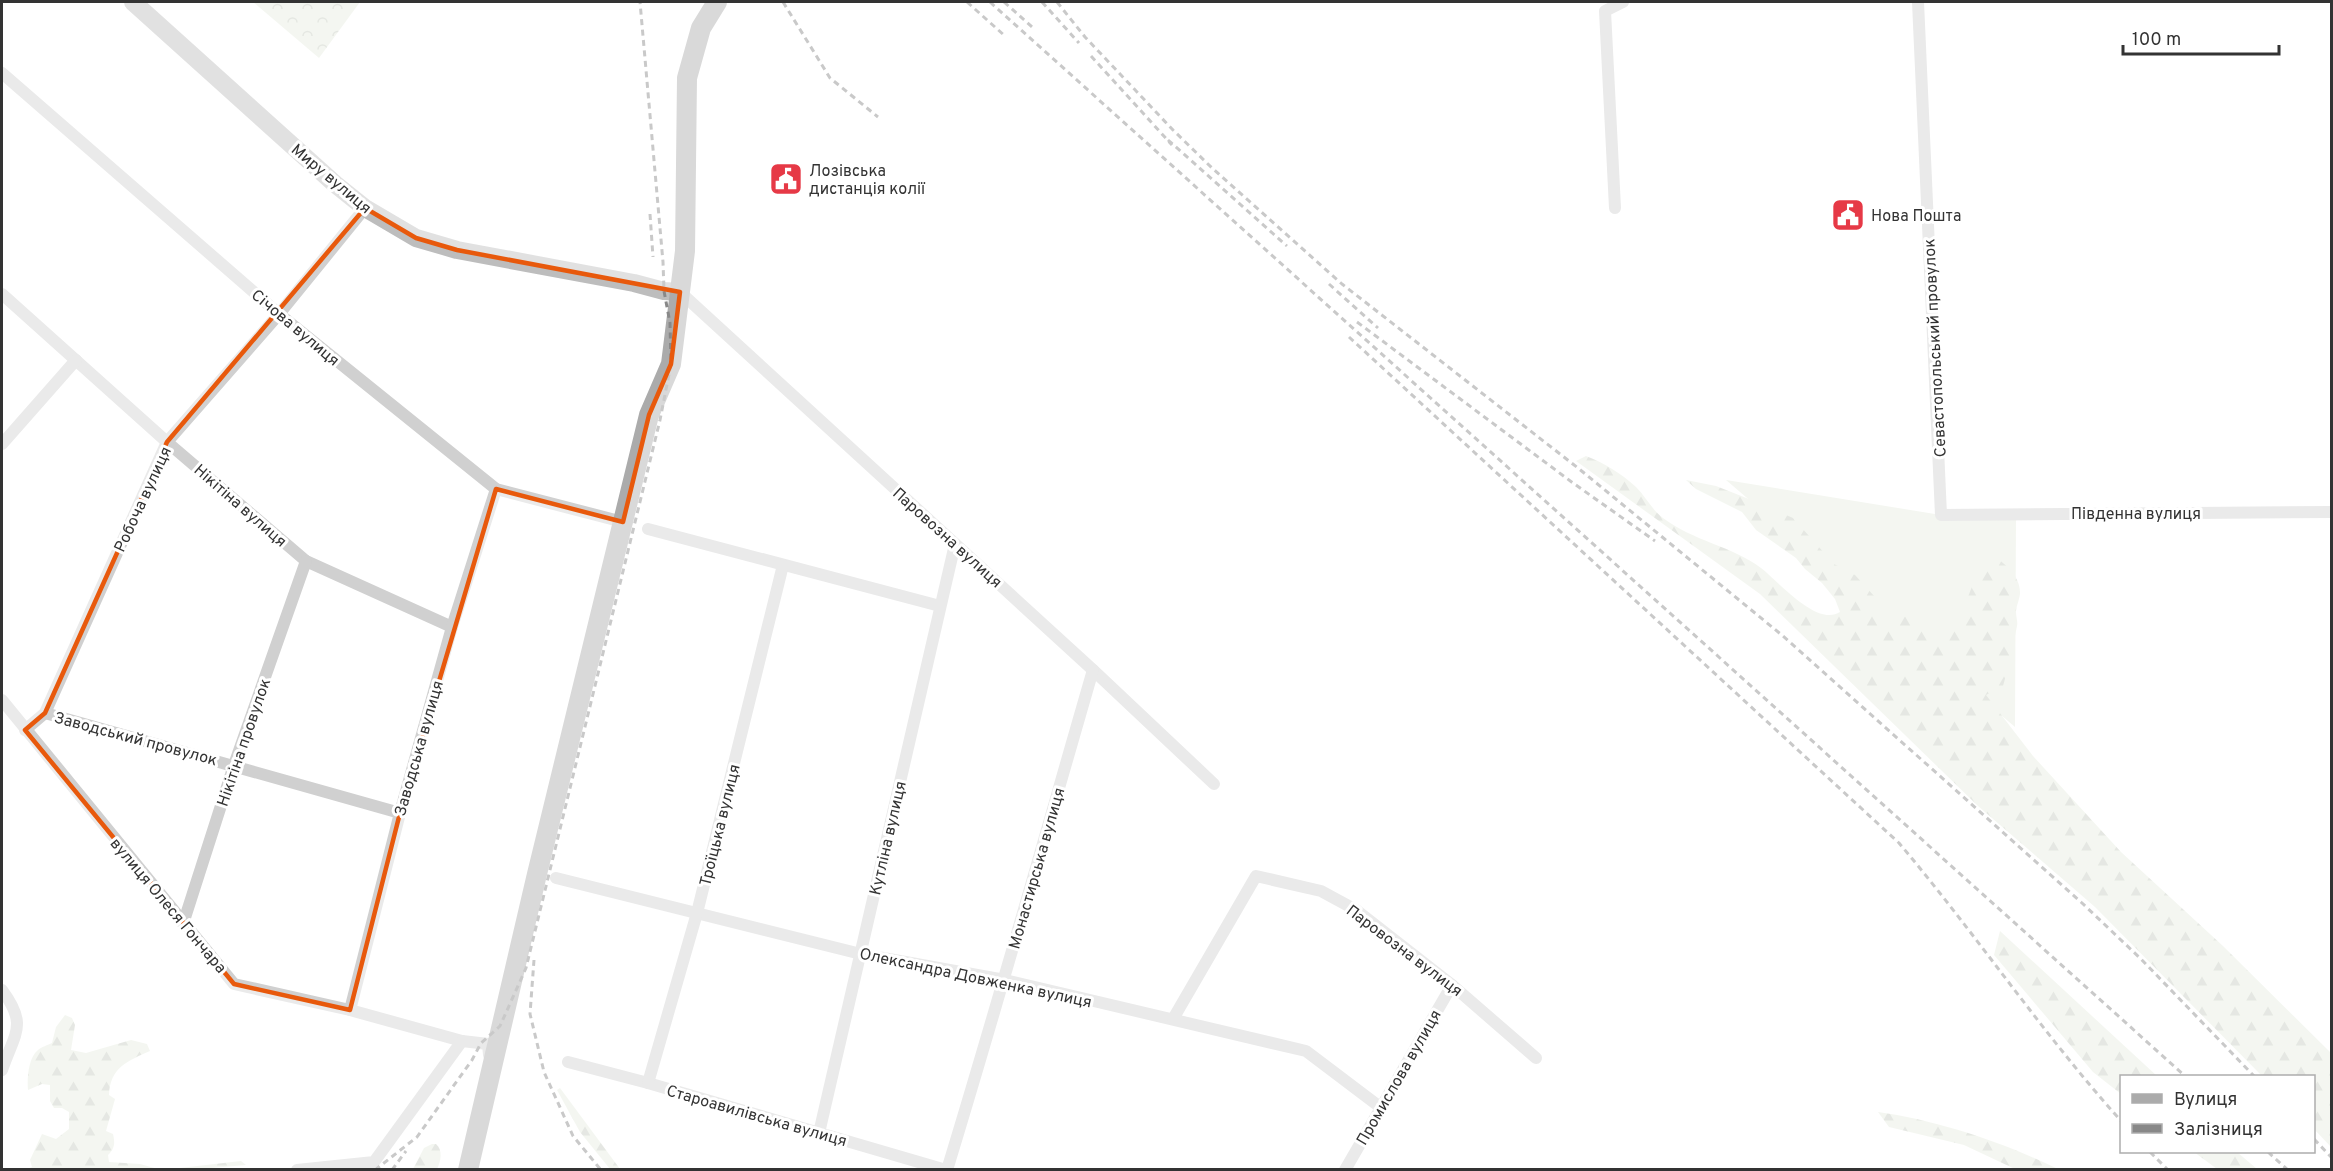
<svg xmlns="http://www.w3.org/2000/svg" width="2333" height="1171" viewBox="0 0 2333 1171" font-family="Overpass,sans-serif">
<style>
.grass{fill:#e6ecdf}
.forest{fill:url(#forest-firs)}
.park{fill:url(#park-crowns)}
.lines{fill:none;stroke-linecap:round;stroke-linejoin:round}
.street{stroke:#d0d0d0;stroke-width:12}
.secondary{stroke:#bdbdbd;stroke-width:18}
.primary{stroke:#ababab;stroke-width:20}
.rail{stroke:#888;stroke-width:3;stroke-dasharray:6 4.5;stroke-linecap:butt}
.marked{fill:none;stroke:#e8590c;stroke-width:4.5;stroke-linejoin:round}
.labels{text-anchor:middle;stroke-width:6;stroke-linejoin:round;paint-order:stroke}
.poi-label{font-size:16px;fill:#333;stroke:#fff;text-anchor:start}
.street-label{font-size:16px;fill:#333;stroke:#fff}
</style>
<defs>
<pattern id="forest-firs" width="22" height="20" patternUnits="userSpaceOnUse" patternTransform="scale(1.5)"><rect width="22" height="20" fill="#e6ecdf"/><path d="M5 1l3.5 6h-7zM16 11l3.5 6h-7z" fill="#c6cbc0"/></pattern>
<pattern id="park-crowns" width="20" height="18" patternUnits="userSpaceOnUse" patternTransform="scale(1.5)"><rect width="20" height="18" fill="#e6ecdf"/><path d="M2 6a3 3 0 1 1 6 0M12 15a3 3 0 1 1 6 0" fill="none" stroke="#c6cbc0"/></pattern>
</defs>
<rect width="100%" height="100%" fill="#fff"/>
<!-- grass -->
<path class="grass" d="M 1726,480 L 1941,515 L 2016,514 L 2015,727 Z"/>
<!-- forest -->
<g class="forest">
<path d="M 1586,456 C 1604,463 1621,473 1636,487 C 1646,497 1652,510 1663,518 C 1693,541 1732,546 1761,568 C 1779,582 1817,627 1840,612 L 1835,599 L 1822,583 L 1805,569 L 1796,558 L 1756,530 L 1742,512 L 1696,489 L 1686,480 L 1716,486 L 1759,503 L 1793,518 L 1834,564 L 1855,575 L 1875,597 L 1885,614 C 1894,617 1905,615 1912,618 C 1921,623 1932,634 1941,634 C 1968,633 1965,571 1995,557 C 2007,565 2021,578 2020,594 C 2019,601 2016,607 2016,612 C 2016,617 2018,622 2017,626 C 2013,646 2009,666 2003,686 L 1986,695 L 2033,756 L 2121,852 L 2223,946 L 2331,1053 L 2331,1147 L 2314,1129 L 2314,1076 L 2262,1076 L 2095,907 L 1978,806 L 1760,594 L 1576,461 Z"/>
<path d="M 2000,931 L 2157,1076 L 2122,1076 L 2121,1094 L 2093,1072 L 1994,955 Z"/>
<path d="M 65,1015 L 72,1018 L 75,1025 L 71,1050 L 86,1053 L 131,1040 L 147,1044 L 150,1051 C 128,1061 110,1067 109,1095 L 115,1099 L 106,1131 L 113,1134 C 115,1143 115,1148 108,1155 L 109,1162 L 140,1164 L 158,1169 L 27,1169 L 32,1167 L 30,1160 L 42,1134 L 56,1139 L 69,1129 L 69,1112 L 62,1108 L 54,1108 L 50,1101 L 50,1085 L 42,1084 L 28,1090 C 27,1079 28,1058 38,1050 C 41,1047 48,1045 52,1043 L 56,1027 Z"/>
<path d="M 560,1088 L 620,1169 L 610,1169 L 580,1132 L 557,1090 Z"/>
<path d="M 1878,1112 C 1937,1120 2005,1143 2058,1169 L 2015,1169 L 1964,1145 L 1889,1127 Z"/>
<path d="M 432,1144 L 436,1144 C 443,1150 441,1161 437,1169 L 413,1169 L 424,1148 Z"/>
<path d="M 2194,1152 L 2237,1152 L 2257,1169 L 2217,1169 Z"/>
<path d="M 241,1161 L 246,1165 L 200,1169 L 171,1169 Z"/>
</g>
<!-- park -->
<path class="park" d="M 253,2 L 360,2 L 319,58 Z"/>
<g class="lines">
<!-- street -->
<g class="street">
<path d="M 1918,2 L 1941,515 L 2332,512"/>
<path d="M 2,73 L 279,314 L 496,489 L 623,522"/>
<path d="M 1615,208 L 1605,11 L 1623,2"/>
<path d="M 680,292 L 1093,670 L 1214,784"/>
<path d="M 2,294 L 167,442 L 306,561 L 452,627"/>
<path d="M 2,444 L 76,360"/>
<path d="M 648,529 L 940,606"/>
<path d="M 2,700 L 234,984 L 350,1010 L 462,1041"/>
<path d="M 45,713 L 400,813"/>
<path d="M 25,730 L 45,713 L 167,442 L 279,314 L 365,208"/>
<path d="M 556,878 L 861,954 L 1005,980 L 1306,1051 L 1380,1107"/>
<path d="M 183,924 L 234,765 L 306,561"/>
<path d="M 2,990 C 28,1025 15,1032 2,1070"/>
<path d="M 350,1010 L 400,813 L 452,627 L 496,489"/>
<path d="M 1173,1019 L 1256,876 L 1321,891 L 1356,910 L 1452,985 L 1536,1058"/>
<path d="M 568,1062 L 648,1083 L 946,1170"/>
<path d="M 648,1083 L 697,913 L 783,565"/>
<path d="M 819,1133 L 955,544"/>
<path d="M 297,1170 L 374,1162 L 462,1041 L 488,1044 L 489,1055"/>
<path d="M 947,1170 C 998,1003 1045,836 1093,670"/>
<path d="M 1345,1170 L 1452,985"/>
</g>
<!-- secondary -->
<path class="secondary" d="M 133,2 L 335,184 L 365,208 L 416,238 L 457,250 L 634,283 L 664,291 L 680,292"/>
<!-- primary -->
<path class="primary" d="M 468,1170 L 537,874 L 649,415 L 671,364 L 685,251 L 687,78 L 701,28 L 717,2"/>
<!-- rail -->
<g class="rail">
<path d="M 783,2 L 830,78 L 878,117"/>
<path d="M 967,2 L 1005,36"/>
<path d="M 990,2 L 2185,1076"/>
<path d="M 1004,2 L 1032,27"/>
<path d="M 1042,2 L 1079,43"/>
<path d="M 1057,2 L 1085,37 L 1173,130 L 1212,168 L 1342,284 L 1578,468 L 1783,636 L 2082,903 L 2141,959 L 2254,1076"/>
<path d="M 1091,56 L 1172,145"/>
<path d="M 1168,140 L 1287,246"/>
<path d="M 650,214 L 653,257"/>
<path d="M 1329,284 L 1378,328"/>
<path d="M 1357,322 L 1573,483 L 1655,541"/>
<path d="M 1349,337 L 1899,843 C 1976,934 2042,1033 2122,1122"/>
<path d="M 534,960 L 530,1014 L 544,1072 L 573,1136 L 601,1170"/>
<path d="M 2314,1139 L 2332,1158"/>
<path d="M 2150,1152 L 2168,1170"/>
<path d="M 2268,1152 L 2288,1170"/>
<path d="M 375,1170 L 417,1137 L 472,1060 L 481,1043 L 500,1026 L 526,968 L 660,420 L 671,364 L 670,323 L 664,291 L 663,262 L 640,2"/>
<path d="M 392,1170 L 406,1151"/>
</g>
</g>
<!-- marked area -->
<path d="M0 0H2333V1171H0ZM 365,208 L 416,238 L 457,250 L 680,292 L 671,364 L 649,415 L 623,522 L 496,489 L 400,813 L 350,1010 L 234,984 L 25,730 L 45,713 L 167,442 Z" fill="#fff" fill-opacity=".55" fill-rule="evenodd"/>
<path class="marked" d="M 365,208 L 416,238 L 457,250 L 680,292 L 671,364 L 649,415 L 623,522 L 496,489 L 400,813 L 350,1010 L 234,984 L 25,730 L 45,713 L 167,442 Z"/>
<!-- icons -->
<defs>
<symbol id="civic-square" viewBox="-11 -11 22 22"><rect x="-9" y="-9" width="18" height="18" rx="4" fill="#e63946" stroke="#fff"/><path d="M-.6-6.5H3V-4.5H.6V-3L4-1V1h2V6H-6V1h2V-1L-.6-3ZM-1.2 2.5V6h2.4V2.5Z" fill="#fff"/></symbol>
</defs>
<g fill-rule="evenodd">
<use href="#civic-square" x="767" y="160" width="38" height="38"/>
<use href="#civic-square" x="1829" y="196" width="38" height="38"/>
</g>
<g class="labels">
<!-- poi labels -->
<g class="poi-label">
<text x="809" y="176">Лозівська<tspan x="809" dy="18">дистанція колії</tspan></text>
<text x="1871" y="221">Нова Пошта</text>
</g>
<!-- street labels -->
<g class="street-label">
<text transform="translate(332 178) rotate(40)" y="6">Миру вулиця</text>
<text transform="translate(296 327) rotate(40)" y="6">Січова вулиця</text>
<text transform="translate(1934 348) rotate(-93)" y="6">Севастопольський провулок</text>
<text transform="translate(142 499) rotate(-65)" y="6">Робоча вулиця</text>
<text transform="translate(241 505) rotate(41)" y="6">Нікітіна вулиця</text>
<text x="2136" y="519">Південна вулиця</text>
<text transform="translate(948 537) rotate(42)" y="6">Паровозна вулиця</text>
<text transform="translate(136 738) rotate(15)" y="6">Заводський провулок</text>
<text transform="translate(243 742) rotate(-71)" y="6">Нікітіна провулок</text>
<text transform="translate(418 748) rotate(-74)" y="6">Заводська вулиця</text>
<text transform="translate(719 825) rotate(-76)" y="6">Троїцька вулиця</text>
<text transform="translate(887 838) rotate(-77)" y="6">Кутліна вулиця</text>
<text transform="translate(1036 868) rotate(-74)" y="6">Монастирська вулиця</text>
<text transform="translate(169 905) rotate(50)" y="6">вулиця Олеся Гончара</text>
<text transform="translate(1405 950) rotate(37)" y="6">Паровозна вулиця</text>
<text transform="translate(976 977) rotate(12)" y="6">Олександра Довженка вулиця</text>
<text transform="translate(1398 1077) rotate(-60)" y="6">Промислова вулиця</text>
<text transform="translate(757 1115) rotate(16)" y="6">Староавилівська вулиця</text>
</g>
</g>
<!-- border -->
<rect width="2333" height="1171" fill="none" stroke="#333333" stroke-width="6"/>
<!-- legend -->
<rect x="2120" y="1075" width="195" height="78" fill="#ffffff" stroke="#adadad" stroke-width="1.5"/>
<rect x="2132" y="1094" width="30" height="9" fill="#ababab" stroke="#adadad" stroke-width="1.5"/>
<text x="2174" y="1105" font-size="18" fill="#333333">Вулиця</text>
<rect x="2132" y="1124" width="30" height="9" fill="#888888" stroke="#adadad" stroke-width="1.5"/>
<text x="2174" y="1135" font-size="18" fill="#333333">Залізниця</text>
<!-- scale -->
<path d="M2123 45v9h156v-9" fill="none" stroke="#333333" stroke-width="3"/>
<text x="2132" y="45" font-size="18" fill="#333333" stroke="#ffffff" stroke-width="4.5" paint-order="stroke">100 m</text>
</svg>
